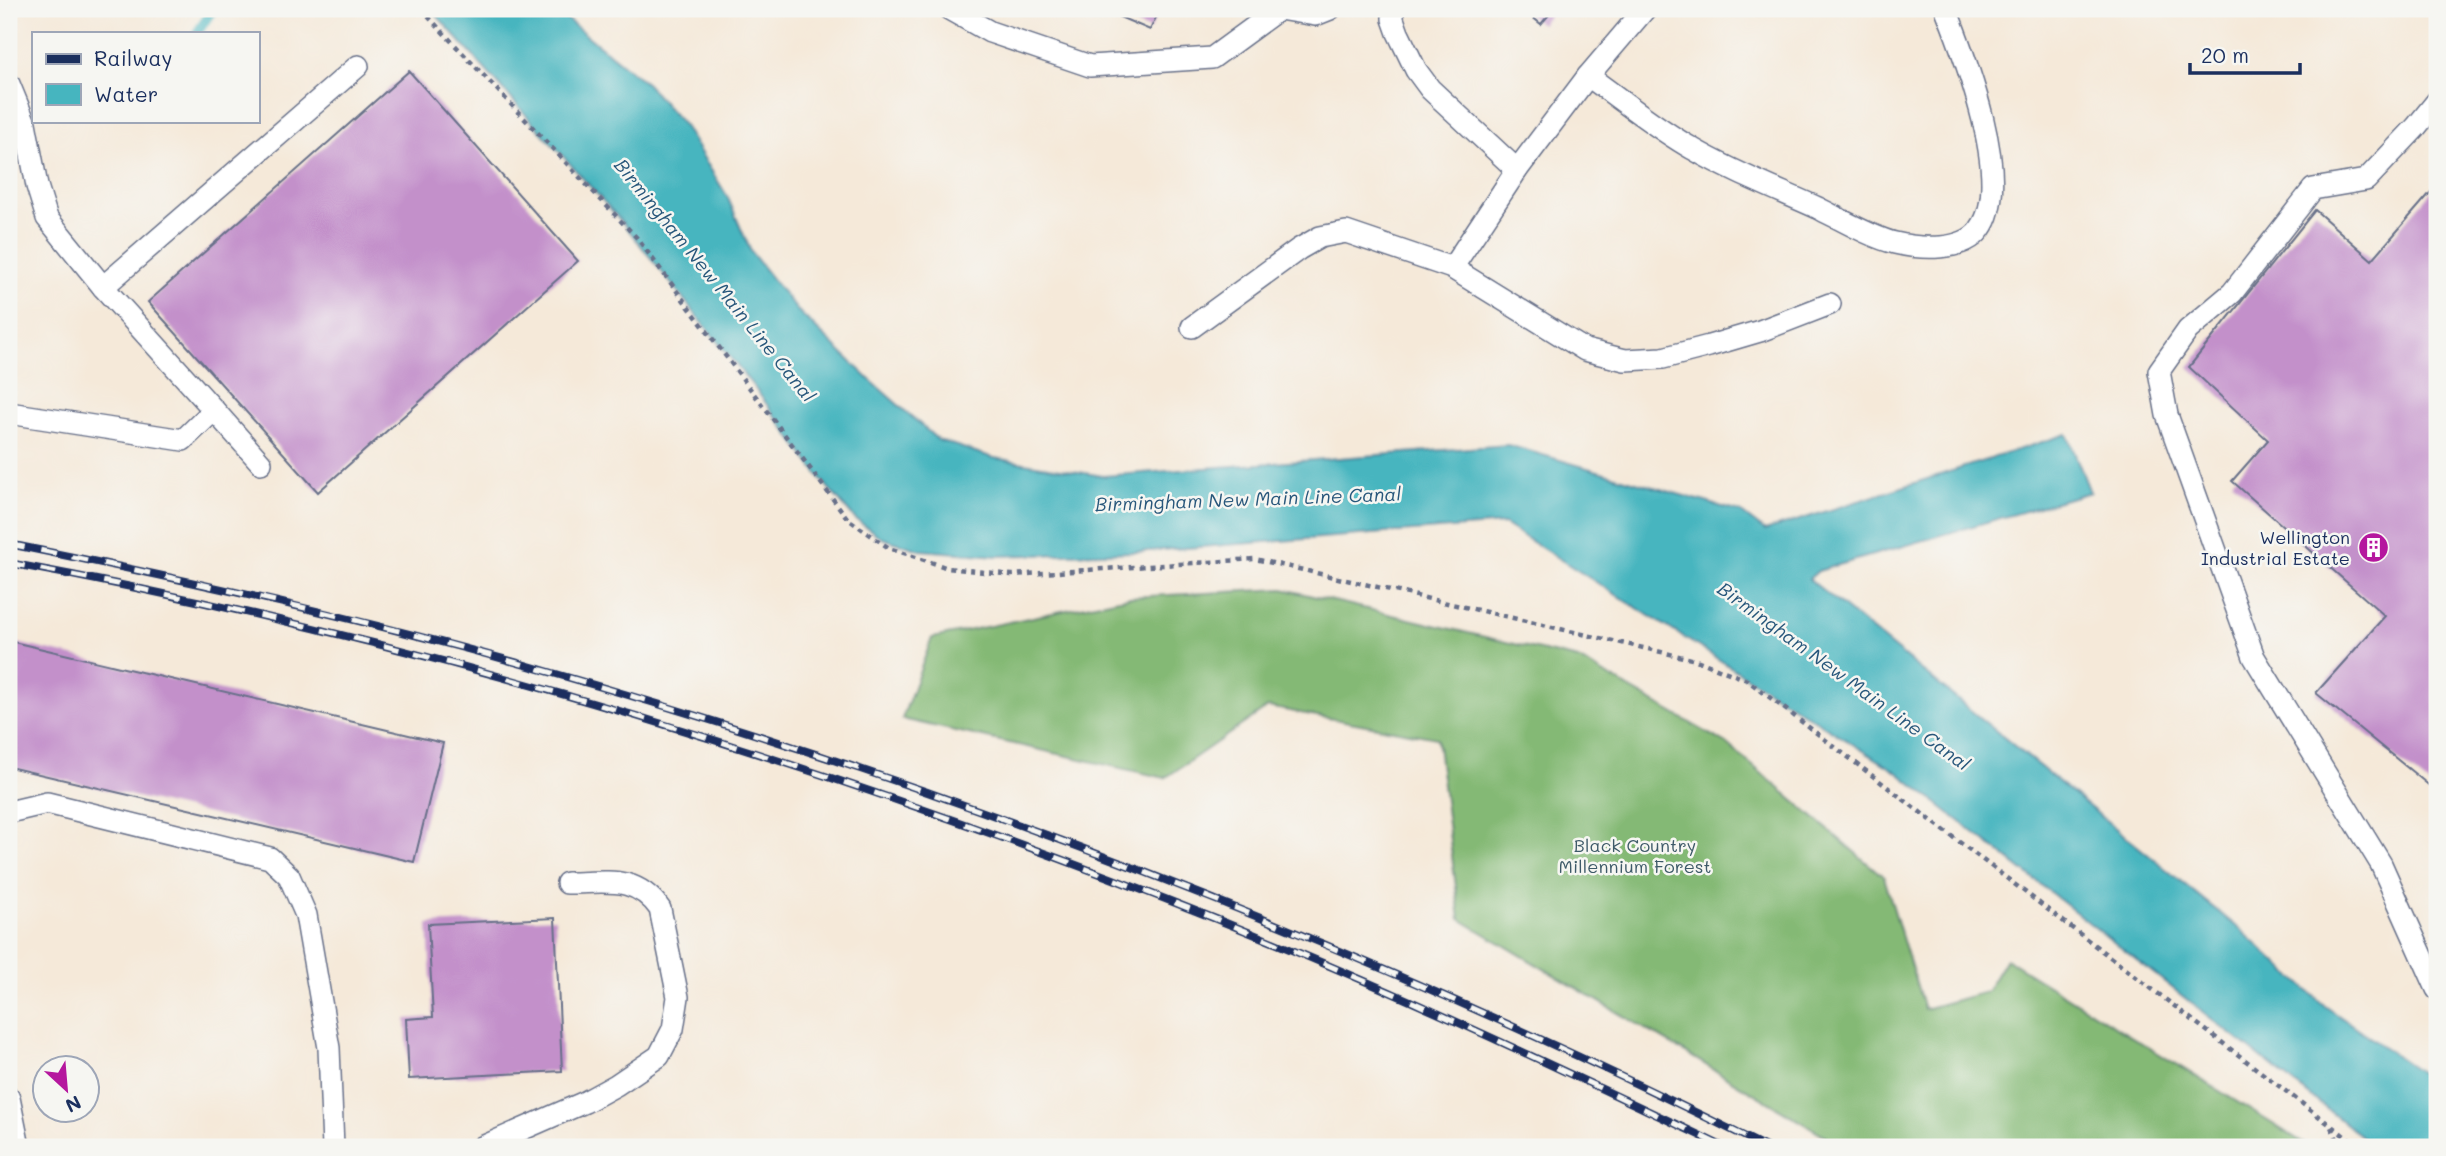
<svg xmlns="http://www.w3.org/2000/svg" width="2446" height="1156" viewBox="0 0 2446 1156" font-family="Mali,sans-serif">
<style>
.forest{fill:#84b975;stroke:#50746a;stroke-width:2}
.water{fill:#46b5bf;stroke:#30728e;stroke-width:2}
.lines{fill:none;stroke-linecap:round;stroke-linejoin:round}
.stream{stroke:#46b5bf;stroke-width:10}
.building{fill:#c390ca}
.service-casing{stroke:#677089;stroke-width:24}
.path{stroke:#677089;stroke-width:4.5;stroke-dasharray:5 5;stroke-linecap:butt}
.service{stroke:#fff;stroke-width:21}
.rail-casing{stroke:#1b2f5e;stroke-width:8}
.rail{stroke:#f6f6f2;stroke-width:5;stroke-dasharray:16;stroke-linecap:butt}
.labels{text-anchor:middle;stroke-width:5;stroke-linejoin:round;paint-order:stroke}
.poi-label{font-size:18px;fill:#1b2f5e;stroke:#f6f6f2;text-anchor:end}
.park-label{font-size:18px;fill:#3e5a69;stroke:#f6f6f2}
.water-label{font-size:19px;font-style:italic;fill:#28577b;stroke:#f6f6f2}
</style>
<rect width="100%" height="100%" fill="#f6f6f2"/>
<filter id="ink" filterUnits="userSpaceOnUse"><feTurbulence type="fractalNoise" baseFrequency=".0143" numOctaves="2"/><feDisplacementMap in="SourceGraphic" scale="14" xChannelSelector="R" yChannelSelector="G"/><feConvolveMatrix kernelMatrix="1 2 1 2 8 2 1 2 1" color-interpolation-filters="sRGB"/></filter>
<filter id="wash" filterUnits="userSpaceOnUse"><feTurbulence type="fractalNoise" baseFrequency=".00686" numOctaves="4" result="noise"/><feDisplacementMap in="SourceGraphic" scale="28" xChannelSelector="R" yChannelSelector="G"/><feGaussianBlur stdDeviation="1.57" result="paint"/><feColorMatrix in="noise" values="0 0 0 0 0 0 0 0 0 0 0 0 0 0 0 0 0 1.4 0 .05"/><feComposite in="paint" operator="in"/></filter>
<g filter="url(#wash)">
<rect width="100%" height="100%" fill="#f5e9d9"/>
<!-- forest -->
<path class="forest" d="M 1283,589 L 1578,659 L 1727,744 L 1884,877 L 1924,1009 L 1986,992 L 2006,959 L 2310,1147 L 1844,1147 L 1460,919 L 1437,738 L 1268,707 L 1165,778 L 902,719 L 932,638 L 1129,597 Z"/>
<!-- water -->
<path class="water" d="M 431,9 L 554,9 L 647,84 L 684,126 L 727,196 L 751,252 L 797,310 L 869,379 L 938,440 L 994,458 L 1103,476 L 1508,445 L 1740,512 L 1765,531 L 2067,434 L 2090,492 L 1818,571 L 1809,579 L 2242,931 L 2325,1006 L 2437,1084 L 2437,1147 L 2375,1147 L 1897,772 L 1504,524 L 1134,552 L 998,556 L 920,550 L 882,538 L 855,519 L 825,484 L 757,391 L 622,222 Z"/>
<g class="lines">
<!-- stream -->
<path class="stream" d="M 197,33 L 213,9"/>
</g>
<g id="blocks">
<!-- building -->
<g class="building">
<path d="M 1101,9 L 1160,9 L 1150,30 Z"/>
<path d="M 1522,9 L 1554,9 L 1541,24 Z"/>
<path d="M 409,71 L 578,261 L 318,492 L 148,302 Z"/>
<path d="M 2437,185 L 2437,792 L 2316,693 L 2385,616 L 2232,481 L 2268,440 L 2189,367 L 2315,210 L 2372,260 Z"/>
<path d="M 9,641 L 443,743 L 414,862 L 9,767 Z"/>
<path d="M 555,918 L 562,1071 L 409,1079 L 406,1019 L 433,1017 L 428,924 Z"/>
</g>
</g>
</g>
<g filter="url(#ink)">
<use href="#blocks" fill-opacity="0" stroke="#677089" stroke-width="2"/>
<g class="lines">
<defs>
<g id="service">
<path d="M 949,9 L 990,32 L 1090,66 L 1212,58 L 1279,9"/>
<path d="M 1279,9 L 1315,15 L 1330,9"/>
<path d="M 1393,9 L 1393,19 L 1398,33 L 1416,70 L 1430,89 L 1517,170"/>
<path d="M 1588,76 C 1622,100 1657,129 1693,149 C 1732,172 1776,189 1818,208 C 1840,219 1873,238 1895,243 C 1920,249 1964,252 1980,229 C 2014,183 1965,57 1946,9"/>
<path d="M 9,84 L 25,123 L 37,186 L 47,218 L 103,287 L 214,410 L 183,440 L 9,413"/>
<path d="M 2437,101 L 2416,127 L 2366,180 L 2313,189 L 2232,293 L 2188,330 L 2159,371 L 2167,415 L 2254,657 L 2381,864 L 2437,989"/>
<path d="M 1452,268 L 1517,170 L 1588,76 L 1645,9"/>
<path d="M 103,287 L 358,66"/>
<path d="M 1192,327 L 1299,249 L 1320,237 L 1346,232 L 1452,268 L 1585,350 L 1625,360 L 1663,358 L 1709,346 L 1760,331 L 1830,304"/>
<path d="M 214,410 L 261,463"/>
<path d="M 9,812 L 47,803 L 270,858 L 289,876 L 306,915 L 329,1048 L 333,1147"/>
<path d="M 9,1098 L 19,1147"/>
<path d="M 482,1147 L 585,1102 L 616,1085 L 659,1056 L 673,1029 L 678,997 L 660,909 C 635,874 606,883 567,883"/>
</g>
</defs>
<!-- service casing -->
<use href="#service" class="service-casing"/>
<!-- path -->
<g class="path">
<path d="M 421,9 L 637,238 L 848,519 L 889,548 L 948,568 L 1012,575 L 1255,559 L 1696,660 L 1747,680 L 2359,1147"/>
<path d="M 2331,1127 L 2341,1147"/>
</g>
<!-- service -->
<use href="#service" class="service"/>
<defs>
<g id="rail">
<path d="M 9,544 C 189,580 370,620 546,671 C 966,791 1376,952 1766,1147"/>
<path d="M 9,563 C 422,639 826,764 1216,919 C 1389,988 1557,1067 1724,1147"/>
</g>
</defs>
<!-- rail casing -->
<use href="#rail" class="rail-casing"/>
<!-- rail -->
<use href="#rail" class="rail"/>
</g>
</g>
<!-- icons -->
<defs>
<symbol id="building-disc" viewBox="-11 -11 22 22"><circle r="9.5" fill="#b5179e" stroke="#f6f6f2"/><path d="M-4-6H4V6H1V3H-1V6H-4ZM-2.5-4.3h1.7v1.8h-1.7ZM.8-4.3h1.7v1.8H.8ZM-2.5-1h1.7V.8h-1.7ZM.8-1h1.7V.8H.8Z" fill="#fff"/></symbol>
</defs>
<g fill-rule="evenodd">
<use href="#building-disc" x="2356" y="530" width="35" height="35"/>
</g>
<g class="labels">
<!-- poi labels -->
<g class="poi-label">
<text x="2350" y="544">Wellington<tspan x="2350" dy="21">Industrial Estate</tspan></text>
</g>
<!-- park labels -->
<g class="park-label">
<text x="1635" y="852">Black Country<tspan x="1635" dy="21">Millennium Forest</tspan></text>
</g>
<!-- water labels -->
<g class="water-label">
<text transform="translate(715 280) rotate(51)" y="7">Birmingham New Main Line Canal</text>
<text transform="translate(1248 499) rotate(-2)" y="7">Birmingham New Main Line Canal</text>
<text transform="translate(1844 676) rotate(36)" y="7">Birmingham New Main Line Canal</text>
</g>
</g>
<!-- margin -->
<rect width="2446" height="1156" fill="none" stroke="#f6f6f2" stroke-width="35"/>
<!-- legend -->
<rect x="32" y="32" width="228" height="91" fill="#f6f6f2" stroke="#9ea6b7" stroke-width="2"/>
<rect x="46" y="54" width="35" height="10" fill="#1b2f5e" stroke="#9ea6b7" stroke-width="2"/>
<text x="94" y="66" font-size="21" fill="#1b2f5e">Railway</text>
<rect x="46" y="84" width="35" height="21" fill="#46b5bf" stroke="#9ea6b7" stroke-width="2"/>
<text x="94" y="102" font-size="21" fill="#1b2f5e">Water</text>
<!-- north arrow -->
<g transform="translate(66 1089) rotate(154)"><circle r="33" fill="#f6f6f2" stroke="#9ea6b7" stroke-width="2"/>
<path d="M0-5L12 26L0 18L-12 26Z" fill="#b5179e"/>
<text y="-10" font-size="19" font-weight="bold" text-anchor="middle" fill="#1b2f5e">N</text>
</g>
<!-- scale -->
<path d="M2190 63v10h110v-10" fill="none" stroke="#1b2f5e" stroke-width="3.5"/>
<text x="2201" y="63" font-size="21" fill="#1b2f5e" stroke="#f6f6f2" stroke-width="5" paint-order="stroke">20 m</text>
</svg>
